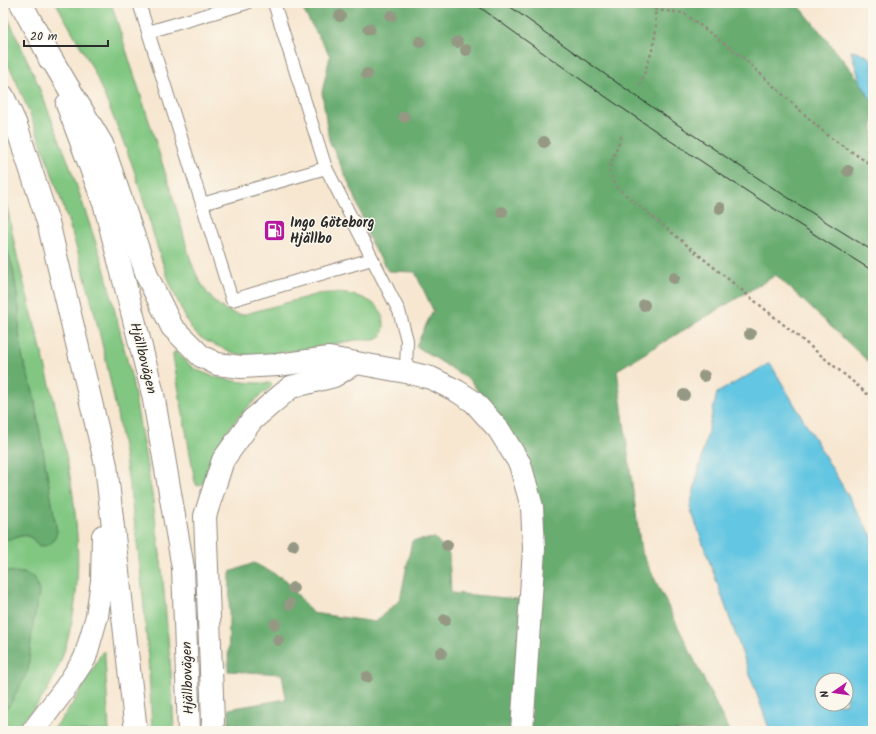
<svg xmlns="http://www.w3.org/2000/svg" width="876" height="734" viewBox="0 0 876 734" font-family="Kalam,sans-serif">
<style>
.green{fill:#81c782;stroke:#567956}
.forest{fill:#68ac70;stroke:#4a6c4e}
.water{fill:#64c6e2;stroke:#487886;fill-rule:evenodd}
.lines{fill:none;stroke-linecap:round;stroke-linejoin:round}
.lane-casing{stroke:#91897e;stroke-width:14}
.secondary-casing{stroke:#91897e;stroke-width:24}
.path{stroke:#91897e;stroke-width:2.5;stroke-dasharray:3 3;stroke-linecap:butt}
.lane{stroke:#fff;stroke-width:12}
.secondary{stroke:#fff;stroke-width:22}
.tram{stroke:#2b2b2b;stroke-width:1}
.tree{fill:#959984}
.labels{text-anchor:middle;stroke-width:3;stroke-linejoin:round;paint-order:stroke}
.poi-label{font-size:14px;font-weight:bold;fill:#2b2b2b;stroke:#fbf7ec;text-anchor:start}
.street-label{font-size:14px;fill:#2b2b2b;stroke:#fbf7ec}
</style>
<rect width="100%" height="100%" fill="#fbf7ec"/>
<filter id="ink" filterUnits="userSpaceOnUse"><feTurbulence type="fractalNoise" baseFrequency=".025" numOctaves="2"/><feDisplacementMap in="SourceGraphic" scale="8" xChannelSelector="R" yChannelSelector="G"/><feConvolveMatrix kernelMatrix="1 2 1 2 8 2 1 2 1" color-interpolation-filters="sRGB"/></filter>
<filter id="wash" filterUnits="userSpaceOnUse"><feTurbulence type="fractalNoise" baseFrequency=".012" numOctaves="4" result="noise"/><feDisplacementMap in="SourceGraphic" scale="16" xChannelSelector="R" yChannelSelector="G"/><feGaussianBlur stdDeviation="0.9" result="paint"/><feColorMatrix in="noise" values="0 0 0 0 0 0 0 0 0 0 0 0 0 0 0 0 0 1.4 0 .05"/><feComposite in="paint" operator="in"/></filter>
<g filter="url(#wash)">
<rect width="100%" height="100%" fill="#f7e7d1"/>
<!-- green -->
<g class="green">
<path d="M 56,3 L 111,3 C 130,63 150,122 168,182 C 173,198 178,213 182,229 C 187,247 191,267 201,283 C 210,299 223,313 242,315 L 318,294 C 339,291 384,294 384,324 C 384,328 383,334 380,338 C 375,342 363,339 356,340 C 321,346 284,354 248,355 C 239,355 230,352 222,348 C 213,344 200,339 194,332 C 189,326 185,317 182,310 C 161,268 150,221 136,176 C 125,143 110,110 97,78 L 91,65 Z"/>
<path d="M 3,7 L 35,77 L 70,166 L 104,267 L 132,380 L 153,500 L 162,569 L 171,672 L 174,731 L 152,731 C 146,578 126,424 85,277 C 70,223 51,169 31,117 C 25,102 19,87 12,72 C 9,66 4,59 3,52 C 1,41 3,19 3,7 Z"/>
<path d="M 3,188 C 8,211 12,233 17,256 C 24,285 32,313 39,341 C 66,448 103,574 53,679 C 44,699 28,716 12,731 L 3,731 L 3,712 L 11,703 L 33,624 L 39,592 L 24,573 L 3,571 L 3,537 L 10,540 C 25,534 28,533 39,546 L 57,532 L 33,392 L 23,360 L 19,333 L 19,308 L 13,269 L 3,236 Z"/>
<path d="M 175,352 L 177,352 C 181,357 186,362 191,366 C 208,379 248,384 270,383 L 272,385 L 271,387 C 246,406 223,431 211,461 C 208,468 205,476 202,484 L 197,486 L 195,482 L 173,357 L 173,353 Z"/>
<path d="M 102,652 L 105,652 L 105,658 L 109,731 L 52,731 C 72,707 88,680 102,652 Z"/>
</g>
<!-- forest -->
<g class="forest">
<path d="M 294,3 L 797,3 L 860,81 L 873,103 L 873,366 L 776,275 L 617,370 L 641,551 L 729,731 L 229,731 L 229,709 L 286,699 L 282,674 L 228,671 L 230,572 L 254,563 L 286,580 L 312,613 L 375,622 L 400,600 L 412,541 L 435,538 L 449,554 L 451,593 L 528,600 L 532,515 L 497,418 L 470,380 L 416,346 L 433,310 L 415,272 L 388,271 L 371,243 L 354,194 L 329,140 L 322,92 L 330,56 L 303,10 Z"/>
<path d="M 3,236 L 13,269 L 19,308 L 19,333 L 23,360 L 33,392 L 57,532 C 53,543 52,546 39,546 C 28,532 25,534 10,540 L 3,537 Z"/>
<path d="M 3,571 L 24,573 L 35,578 L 39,592 L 33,624 L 28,671 L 11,703 L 3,712 Z"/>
</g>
<!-- water -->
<g class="water">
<path d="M 851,51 L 864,54 L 873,61 L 873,103 L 860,81 Z"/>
<path d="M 770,363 L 873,538 L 873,731 L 770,731 L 690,507 L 717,393 ZM 822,680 L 846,680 L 846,704 L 822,704 Z"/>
</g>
</g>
<g filter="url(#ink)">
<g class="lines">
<defs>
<g id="lane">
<path d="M 139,3 L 202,204 L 326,168 L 399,311 L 407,340 L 406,372"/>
<path d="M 274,3 L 326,168"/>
<path d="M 148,32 L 247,3"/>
<path d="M 202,204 L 232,300 L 372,259"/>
</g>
<g id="secondary">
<path d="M 21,3 L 45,48 L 50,60"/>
<path d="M 45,48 L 102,144 L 148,278 L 172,327 L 201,356 L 217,364 L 241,367 L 278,365 L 329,358 L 406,372 L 431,378 L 457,391 L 474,402 L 499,430 L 520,464 L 532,507 L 534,549 L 522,731"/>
<path d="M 3,96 L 16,125 L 48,222 L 106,465 L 136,731"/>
<path d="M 67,104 L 105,206 L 153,394 L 183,568 L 189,731"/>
<path d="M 33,731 L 64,690 L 85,658 L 97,616 L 102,581 L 103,536"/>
<path d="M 212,731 L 213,721 L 205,516 L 223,460 L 252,420 L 291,387 L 334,376 L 355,363"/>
</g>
</defs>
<!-- lane casing -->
<use href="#lane" class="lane-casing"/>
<!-- secondary casing -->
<use href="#secondary" class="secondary-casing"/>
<!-- path -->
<g class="path">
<path d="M 655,10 L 684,13 L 742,57 L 828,136 L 873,166"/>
<path d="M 640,85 C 649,60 663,29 652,3"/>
<path d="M 621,136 L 609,170 L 615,186 L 851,380 L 873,399"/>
</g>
<!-- lane -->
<use href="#lane" class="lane"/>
<!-- secondary -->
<use href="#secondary" class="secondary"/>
<!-- tram -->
<g class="tram">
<path d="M 474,3 C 603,98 737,187 873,271"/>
<path d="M 505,3 C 625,90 747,174 873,251"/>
</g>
</g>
<!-- trees -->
<g class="tree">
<circle cx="340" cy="16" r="6"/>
<circle cx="391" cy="16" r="6"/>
<circle cx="369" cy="29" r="6"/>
<circle cx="420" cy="42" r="6"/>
<circle cx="457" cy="42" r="6"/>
<circle cx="466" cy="50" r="6"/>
<circle cx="367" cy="74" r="6"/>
<circle cx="404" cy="117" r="6"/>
<circle cx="544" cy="142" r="6"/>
<circle cx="848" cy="171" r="6"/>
<circle cx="720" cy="208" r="6"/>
<circle cx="502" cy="212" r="6"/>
<circle cx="674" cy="278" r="6"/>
<circle cx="644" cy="305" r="6"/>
<circle cx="750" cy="334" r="6"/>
<circle cx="704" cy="376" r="6"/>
<circle cx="684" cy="395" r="6"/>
<circle cx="293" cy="545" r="6"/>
<circle cx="447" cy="545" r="6"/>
<circle cx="293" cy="588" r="6"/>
<circle cx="290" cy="604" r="6"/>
<circle cx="445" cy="620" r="6"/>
<circle cx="275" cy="624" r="6"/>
<circle cx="278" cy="640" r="6"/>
<circle cx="441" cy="653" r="6"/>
<circle cx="367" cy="677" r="6"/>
</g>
</g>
<!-- icons -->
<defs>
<symbol id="fuel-square" viewBox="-11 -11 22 22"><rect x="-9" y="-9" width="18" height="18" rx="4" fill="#b5179e" stroke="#fbf7ec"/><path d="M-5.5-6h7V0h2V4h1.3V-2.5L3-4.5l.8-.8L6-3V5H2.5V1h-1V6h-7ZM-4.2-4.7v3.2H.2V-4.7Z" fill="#fff"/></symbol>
</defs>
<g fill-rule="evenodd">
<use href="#fuel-square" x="262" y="218" width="25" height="25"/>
</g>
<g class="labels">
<!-- poi labels -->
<g class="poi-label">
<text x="290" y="227">Ingo Göteborg<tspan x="290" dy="16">Hjällbo</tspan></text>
</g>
<!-- street labels -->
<g class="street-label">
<text transform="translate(144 358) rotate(76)" y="5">Hjällbovägen</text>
<text transform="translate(187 678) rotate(-92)" y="5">Hjällbovägen</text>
</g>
</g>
<!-- margin -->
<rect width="876" height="734" fill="none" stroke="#fbf7ec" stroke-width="16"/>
<!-- north arrow -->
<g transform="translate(834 692) rotate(257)"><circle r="19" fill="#fbf7ec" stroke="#a8a59f"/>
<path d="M0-3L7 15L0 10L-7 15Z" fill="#b5179e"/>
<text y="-6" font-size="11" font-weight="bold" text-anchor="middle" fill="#2b2b2b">N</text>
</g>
<!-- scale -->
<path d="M24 40v6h84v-6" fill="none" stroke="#2b2b2b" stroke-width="2"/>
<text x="30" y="40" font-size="12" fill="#2b2b2b" stroke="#fbf7ec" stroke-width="3" paint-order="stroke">20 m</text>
</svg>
